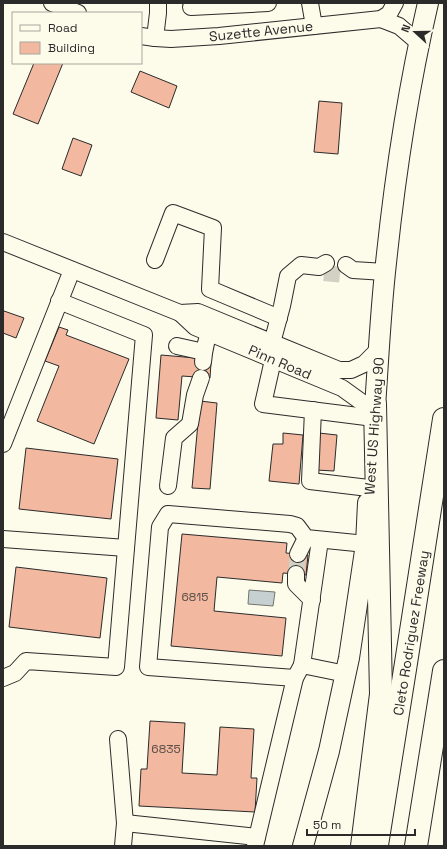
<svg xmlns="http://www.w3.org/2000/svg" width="447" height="849" viewBox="0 0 447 849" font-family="'Space Grotesk',sans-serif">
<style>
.water{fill:#c7d0d0;stroke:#74746e}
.building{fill:#f2b8a0;stroke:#2b2b2b}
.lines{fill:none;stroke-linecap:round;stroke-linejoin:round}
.minor-tunnel{stroke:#d3d1c4;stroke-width:16;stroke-dasharray:16 8;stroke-linecap:butt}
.minor-casing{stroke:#2b2b2b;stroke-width:18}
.major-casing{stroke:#2b2b2b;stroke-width:22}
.highway-casing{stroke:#2b2b2b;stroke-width:24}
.minor{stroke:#fdfbea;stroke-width:16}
.major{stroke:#fdfbea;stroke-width:20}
.highway{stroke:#fdfbea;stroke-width:22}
.labels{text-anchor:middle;stroke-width:3;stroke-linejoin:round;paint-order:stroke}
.number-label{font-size:12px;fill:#5d4e48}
.street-label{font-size:14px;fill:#2b2b2b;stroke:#fdfbea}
</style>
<rect width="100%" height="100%" fill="#fdfbea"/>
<!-- water -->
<path class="water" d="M 249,590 L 275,592 L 273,606 L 248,604 Z"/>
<!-- building -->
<g class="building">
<path d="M 34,63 L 63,63 L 38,124 L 13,114 Z"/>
<path d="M 140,71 L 177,86 L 169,108 L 131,92 Z"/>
<path d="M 319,101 L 342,103 L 338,154 L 314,152 Z"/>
<path d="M 73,138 L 92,145 L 81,176 L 62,169 Z"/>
<path d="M 4,311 L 24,318 L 16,338 L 3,333 L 3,314 Z"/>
<path d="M 59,327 L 68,330 L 66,335 L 129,359 L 94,444 L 37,421 L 59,366 L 45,361 Z"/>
<path d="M 161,355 L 196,358 L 196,362 L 211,363 L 210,378 L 182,376 L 178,420 L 156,418 Z"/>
<path d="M 200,401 L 217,403 L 210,489 L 192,488 Z"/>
<path d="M 283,433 L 303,435 L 299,484 L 269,481 L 273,444 L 283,444 Z"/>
<path d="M 319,433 L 337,435 L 334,471 L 316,470 Z"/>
<path d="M 26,448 L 118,459 L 111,519 L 19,509 Z"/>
<path d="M 182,534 L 287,543 L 286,553 L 308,555 L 306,575 L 283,573 L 282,583 L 217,577 L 214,611 L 286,618 L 282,656 L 171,646 Z"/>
<path d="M 16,567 L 107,578 L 100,638 L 9,627 Z"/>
<path d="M 150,721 L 185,723 L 182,773 L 217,775 L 220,727 L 254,729 L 251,778 L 257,778 L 255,812 L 139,806 L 141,769 L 147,769 Z"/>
</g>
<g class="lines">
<!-- minor-tunnel -->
<g class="minor-tunnel">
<path d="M 324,273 L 344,275"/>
<path d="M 296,574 L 298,554"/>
</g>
<defs>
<g id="minor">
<path d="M 52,3 L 78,13"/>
<path d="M 310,3 L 314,26"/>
<path d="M 191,7 L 268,3"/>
<path d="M 381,19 L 399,26 L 419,43"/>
<path d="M 141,36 L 155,38 L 171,39 L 219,36 L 381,19 L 389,14 L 395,3"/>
<path d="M 155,38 L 158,13 L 158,3"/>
<path d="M 3,242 L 180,313 L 195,327 L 342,388 L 367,406 L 374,418"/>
<path d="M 155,260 L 173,213 L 213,228 L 210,289 L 279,318"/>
<path d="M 326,263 L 319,267 L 301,265 L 288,276 L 282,306 L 272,343 L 273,360 L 263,404 L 374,418"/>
<path d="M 346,265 L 353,270 L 385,272"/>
<path d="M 180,313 L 198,312 L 339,370 L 351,370 L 364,364 L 379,349"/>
<path d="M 177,346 L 204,352"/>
<path d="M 203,362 C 204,349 207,337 212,324"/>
<path d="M 313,410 L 310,481 L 377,489"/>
<path d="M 3,444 L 72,270"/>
<path d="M 168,486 L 174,438 L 190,424 L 195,395 L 201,378"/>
<path d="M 3,539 L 126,548"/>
<path d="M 298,554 L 306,538"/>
<path d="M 296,574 L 296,584 L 312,600"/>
<path d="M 302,665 L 320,540"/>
<path d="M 3,678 L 15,673 L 26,661 L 116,667 L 144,335 L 59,301"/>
<path d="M 295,678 L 148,667 L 160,527 L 168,514 L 290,524 L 297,526 L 306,538 L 366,544"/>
<path d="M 118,739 L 125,823 L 123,846"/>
<path d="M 125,823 L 257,837"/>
<path d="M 255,846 L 295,678 L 302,665 L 346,674"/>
</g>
<g id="major">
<path d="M 374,421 C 378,368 380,316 386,263 C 395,176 408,89 428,3"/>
<path d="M 303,846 L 329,751 L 349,658 L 366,544 L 368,503"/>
</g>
<g id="highway">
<path d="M 377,845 L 406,663 L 444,419"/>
<path d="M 362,846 L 381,694 L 375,404"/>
<path d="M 416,846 L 444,671"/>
</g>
</defs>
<!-- minor casing -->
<use href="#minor" class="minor-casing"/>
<!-- major casing -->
<use href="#major" class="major-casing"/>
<!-- highway casing -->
<use href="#highway" class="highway-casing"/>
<!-- minor -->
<use href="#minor" class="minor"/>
<!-- major -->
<use href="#major" class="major"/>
<!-- highway -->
<use href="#highway" class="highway"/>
</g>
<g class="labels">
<!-- number labels -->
<g class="number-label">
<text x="195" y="601">6815</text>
<text x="166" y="753">6835</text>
</g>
<!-- street labels -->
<g class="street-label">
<text transform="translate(261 31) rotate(-6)" y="5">Suzette Avenue</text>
<text transform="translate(280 362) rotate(23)" y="5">Pinn Road</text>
<text transform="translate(374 426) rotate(-86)" y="5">West US Highway 90</text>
<text transform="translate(411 633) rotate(-81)" y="5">Cleto Rodriguez Freeway</text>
</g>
</g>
<!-- border -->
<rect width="447" height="849" fill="none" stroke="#2b2b2b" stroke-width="8"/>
<!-- legend -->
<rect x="12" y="12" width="130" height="52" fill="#fdfbea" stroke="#a9a89e"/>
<rect x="20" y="25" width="20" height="6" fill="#fdfbea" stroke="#a9a89e"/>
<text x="48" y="32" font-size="12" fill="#2b2b2b">Road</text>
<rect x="20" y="42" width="20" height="12" fill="#f2b8a0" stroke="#a9a89e"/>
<text x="48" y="52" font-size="12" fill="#2b2b2b">Building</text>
<!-- north arrow -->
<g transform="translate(415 32) rotate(291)" stroke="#fdfbea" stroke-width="3" paint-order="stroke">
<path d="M0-3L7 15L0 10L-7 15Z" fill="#2b2b2b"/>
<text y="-6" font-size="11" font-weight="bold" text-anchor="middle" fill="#2b2b2b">N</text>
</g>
<!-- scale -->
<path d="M307 829v6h108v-6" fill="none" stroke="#2b2b2b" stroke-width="2"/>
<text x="313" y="829" font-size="12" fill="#2b2b2b" stroke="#fdfbea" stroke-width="3" paint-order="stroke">50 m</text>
</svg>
